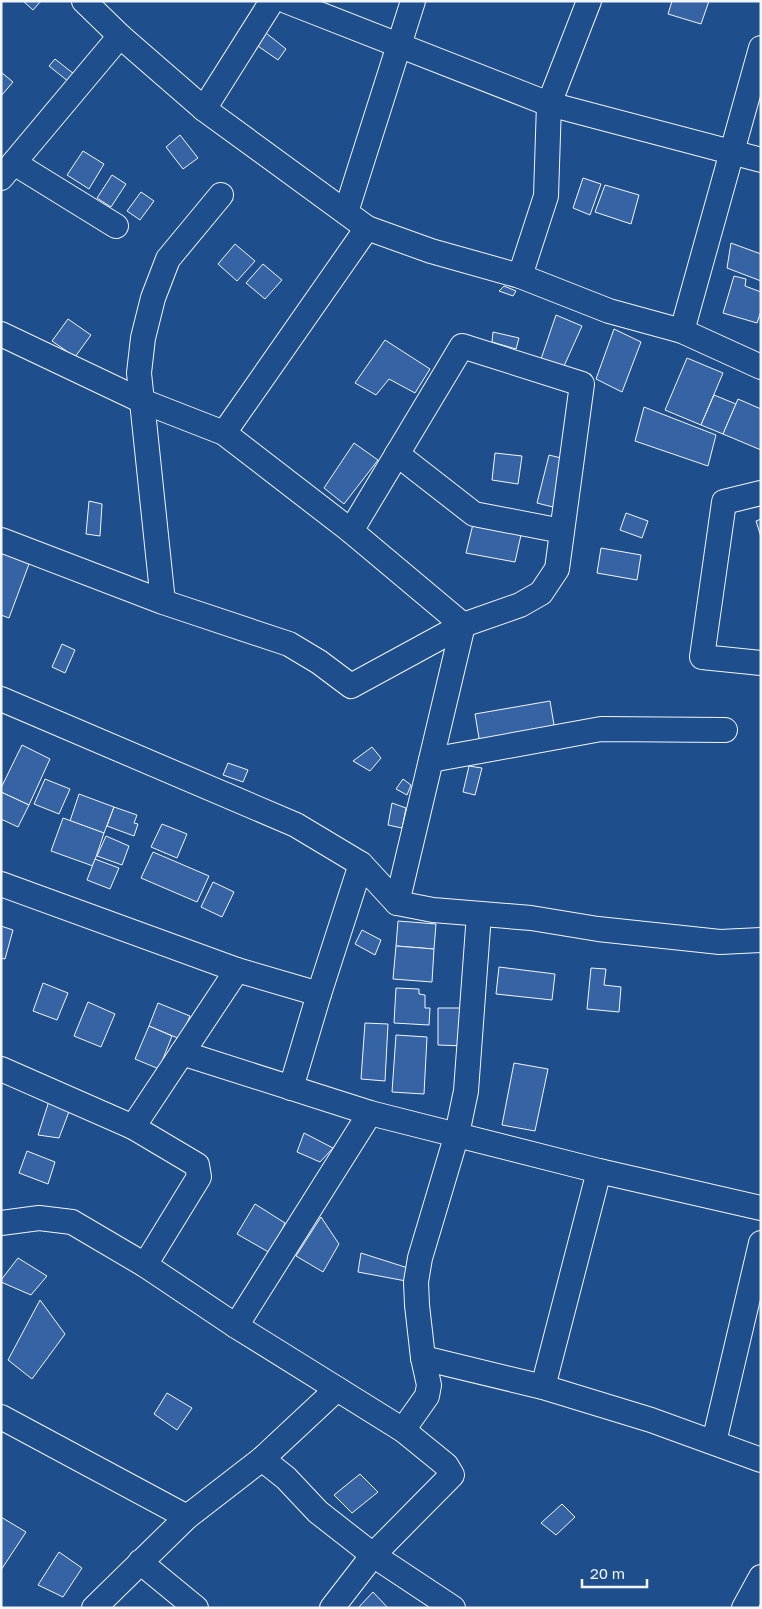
<svg xmlns="http://www.w3.org/2000/svg" width="762" height="1609" viewBox="0 0 762 1609" font-family="'Golos Text',sans-serif">
<style>
.building{fill:#3563a3;stroke:#f2f6ff}
.lines{fill:none;stroke-linecap:round;stroke-linejoin:round}
.minor-casing{stroke:#f2f6ff;stroke-width:26}
.minor{stroke:#1f4e8c;stroke-width:24}
</style>
<rect width="100%" height="100%" fill="#1f4e8c"/>
<!-- building -->
<g class="building">
<path d="M 23,1 L 41,1 L 33,10 Z"/>
<path d="M 672,1 L 709,1 L 701,24 L 668,14 Z"/>
<path d="M 266,33 L 286,49 L 278,60 L 255,44 Z"/>
<path d="M 55,59 L 74,74 L 69,82 L 49,66 Z"/>
<path d="M 1,72 L 13,82 L 1,96 Z"/>
<path d="M 180,135 L 198,158 L 183,169 L 166,147 Z"/>
<path d="M 83,151 L 104,164 L 89,189 L 67,175 Z"/>
<path d="M 112,175 L 126,184 L 111,207 L 97,198 Z"/>
<path d="M 583,178 L 601,184 L 590,215 L 573,208 Z"/>
<path d="M 605,185 L 639,195 L 631,224 L 595,212 Z"/>
<path d="M 141,192 L 154,201 L 140,220 L 127,211 Z"/>
<path d="M 731,243 L 761,254 L 761,281 L 727,268 Z"/>
<path d="M 235,244 L 255,261 L 237,281 L 218,264 Z"/>
<path d="M 263,264 L 282,280 L 265,299 L 246,283 Z"/>
<path d="M 734,276 L 746,279 L 745,286 L 761,292 L 761,311 L 757,323 L 723,313 Z"/>
<path d="M 504,286 L 516,291 L 513,296 L 499,291 Z"/>
<path d="M 556,315 L 582,326 L 564,366 L 541,359 Z"/>
<path d="M 68,319 L 91,335 L 75,357 L 52,341 Z"/>
<path d="M 614,329 L 641,342 L 622,392 L 596,379 Z"/>
<path d="M 493,332 L 519,338 L 516,349 L 492,342 Z"/>
<path d="M 385,340 L 430,369 L 415,393 L 389,379 L 376,395 L 355,383 Z"/>
<path d="M 687,358 L 723,373 L 701,425 L 665,410 Z"/>
<path d="M 714,395 L 736,404 L 723,434 L 701,425 Z"/>
<path d="M 738,399 L 761,409 L 761,450 L 723,434 Z"/>
<path d="M 644,407 L 716,435 L 708,466 L 635,441 Z"/>
<path d="M 354,443 L 378,460 L 344,504 L 324,488 Z"/>
<path d="M 495,453 L 522,456 L 518,484 L 492,480 Z"/>
<path d="M 549,455 L 565,459 L 553,507 L 537,503 Z"/>
<path d="M 89,501 L 102,504 L 100,536 L 86,534 Z"/>
<path d="M 626,513 L 648,521 L 642,538 L 620,530 Z"/>
<path d="M 761,519 L 761,537 L 756,521 Z"/>
<path d="M 473,524 L 521,535 L 515,562 L 466,553 Z"/>
<path d="M 601,548 L 641,555 L 637,580 L 597,573 Z"/>
<path d="M 1,553 L 29,564 L 9,618 L 1,615 Z"/>
<path d="M 62,644 L 75,650 L 65,673 L 52,667 Z"/>
<path d="M 550,701 L 555,731 L 480,744 L 475,714 Z"/>
<path d="M 22,745 L 50,759 L 29,805 L 1,792 L 1,788 Z"/>
<path d="M 372,747 L 381,758 L 370,771 L 353,761 Z"/>
<path d="M 228,763 L 248,770 L 243,782 L 223,775 Z"/>
<path d="M 469,766 L 482,768 L 475,795 L 463,792 Z"/>
<path d="M 45,779 L 70,789 L 59,814 L 34,804 Z"/>
<path d="M 403,779 L 411,785 L 407,795 L 396,789 Z"/>
<path d="M 1,792 L 29,805 L 18,827 L 1,819 Z"/>
<path d="M 79,794 L 114,807 L 104,833 L 70,821 Z"/>
<path d="M 392,803 L 406,808 L 402,828 L 388,825 Z"/>
<path d="M 114,807 L 137,815 L 134,823 L 138,824 L 134,836 L 107,826 Z"/>
<path d="M 63,818 L 104,833 L 93,866 L 51,851 Z"/>
<path d="M 162,824 L 187,834 L 177,858 L 151,847 Z"/>
<path d="M 106,836 L 129,846 L 122,865 L 97,856 Z"/>
<path d="M 153,852 L 209,876 L 197,902 L 141,878 Z"/>
<path d="M 95,859 L 119,868 L 110,889 L 87,880 Z"/>
<path d="M 213,882 L 234,892 L 222,917 L 201,907 Z"/>
<path d="M 398,921 L 436,924 L 434,949 L 396,946 Z"/>
<path d="M 1,926 L 13,930 L 5,959 L 1,958 Z"/>
<path d="M 362,930 L 381,940 L 375,955 L 355,944 Z"/>
<path d="M 396,946 L 434,949 L 432,982 L 393,979 Z"/>
<path d="M 499,967 L 555,974 L 552,1000 L 496,994 Z"/>
<path d="M 591,968 L 606,969 L 604,985 L 621,987 L 619,1012 L 587,1009 Z"/>
<path d="M 43,983 L 68,993 L 57,1020 L 33,1011 Z"/>
<path d="M 396,988 L 419,989 L 419,994 L 425,995 L 425,1008 L 430,1008 L 429,1025 L 394,1023 Z"/>
<path d="M 88,1002 L 115,1014 L 101,1047 L 74,1036 Z"/>
<path d="M 158,1003 L 190,1016 L 180,1039 L 149,1026 Z"/>
<path d="M 438,1008 L 464,1008 L 464,1046 L 438,1045 Z"/>
<path d="M 365,1023 L 388,1024 L 385,1081 L 361,1079 Z"/>
<path d="M 149,1026 L 172,1036 L 159,1069 L 135,1059 Z"/>
<path d="M 396,1035 L 427,1037 L 424,1094 L 392,1092 Z"/>
<path d="M 514,1063 L 548,1069 L 535,1131 L 502,1125 Z"/>
<path d="M 49,1101 L 70,1109 L 59,1138 L 38,1135 Z"/>
<path d="M 304,1133 L 333,1148 L 320,1162 L 297,1152 Z"/>
<path d="M 27,1151 L 55,1162 L 48,1184 L 19,1173 Z"/>
<path d="M 255,1204 L 285,1223 L 272,1254 L 237,1234 Z"/>
<path d="M 321,1217 L 339,1244 L 323,1272 L 296,1256 Z"/>
<path d="M 361,1253 L 408,1268 L 406,1281 L 358,1272 Z"/>
<path d="M 18,1258 L 47,1276 L 31,1295 L 1,1282 L 1,1280 Z"/>
<path d="M 40,1300 L 65,1334 L 32,1379 L 8,1360 Z"/>
<path d="M 167,1393 L 192,1408 L 177,1430 L 154,1414 Z"/>
<path d="M 360,1474 L 378,1492 L 352,1513 L 334,1495 Z"/>
<path d="M 562,1504 L 575,1517 L 556,1535 L 541,1523 Z"/>
<path d="M 1,1517 L 26,1532 L 1,1570 Z"/>
<path d="M 59,1552 L 82,1568 L 63,1597 L 38,1585 Z"/>
<path d="M 373,1592 L 388,1608 L 358,1608 Z"/>
</g>
<g class="lines">
<defs>
<g id="minor">
<path d="M 84,1 L 120,36 L 204,109 L 367,228 L 431,251 L 520,276 L 609,311 L 682,331 L 761,367"/>
<path d="M 286,1 L 549,104 L 761,160"/>
<path d="M 204,109 L 272,1"/>
<path d="M 14,163 L 116,226"/>
<path d="M 1,178 L 120,36"/>
<path d="M 346,212 L 413,1"/>
<path d="M 520,276 L 546,196 L 549,104 L 589,1"/>
<path d="M 682,331 L 761,48"/>
<path d="M 1,334 L 142,401 L 224,433 L 351,531 L 463,625"/>
<path d="M 224,433 L 367,228"/>
<path d="M 397,454 L 474,514 L 562,531"/>
<path d="M 761,493 L 724,502 L 702,657 L 761,663"/>
<path d="M 1,540 L 163,602 L 289,644 L 319,662 L 351,686 L 463,625 L 520,605 L 541,593 L 557,569 L 582,384 L 462,346 L 351,531"/>
<path d="M 163,602 L 139,373 L 143,338 L 153,298 L 168,259 L 221,195"/>
<path d="M 1,699 L 296,825 L 361,864 L 397,903 L 433,910 L 531,918 L 598,929 L 720,942 L 761,940"/>
<path d="M 431,760 L 601,729 L 725,730"/>
<path d="M 1,884 L 237,970 L 319,994"/>
<path d="M 397,903 L 463,625"/>
<path d="M 182,1053 L 370,1113 L 599,1171 L 761,1208"/>
<path d="M 1,1069 L 133,1127"/>
<path d="M 291,1088 L 319,994 L 361,864"/>
<path d="M 1,1223 L 39,1218 L 72,1222 L 145,1265 L 236,1326 L 403,1430 L 446,1465 L 452,1475 L 373,1555 L 332,1608"/>
<path d="M 145,1265 L 199,1177 L 197,1165 L 133,1127 L 237,970"/>
<path d="M 236,1326 L 370,1113"/>
<path d="M 423,1358 L 543,1387 L 651,1420 L 761,1460"/>
<path d="M 543,1387 L 599,1171"/>
<path d="M 1,1417 L 187,1517"/>
<path d="M 403,1430 L 427,1396 L 429,1385 L 423,1358 L 417,1305 L 416,1282 L 420,1258 L 457,1134 L 466,1091 L 479,914"/>
<path d="M 714,1442 L 761,1243"/>
<path d="M 262,1459 L 286,1478 L 318,1512 L 373,1555 L 453,1608"/>
<path d="M 140,1562 L 196,1608"/>
<path d="M 94,1608 L 187,1517 L 262,1459 L 337,1389"/>
<path d="M 744,1608 L 761,1577"/>
</g>
</defs>
<!-- minor casing -->
<use href="#minor" class="minor-casing"/>
<!-- minor -->
<use href="#minor" class="minor"/>
</g>
<!-- border -->
<rect width="762" height="1609" fill="none" stroke="#f2f6ff" stroke-width="5"/>
<!-- scale -->
<path d="M582 1579v8h65v-8" fill="none" stroke="#f2f6ff" stroke-width="2.5"/>
<text x="590" y="1579" font-size="15" fill="#f2f6ff" stroke="#1f4e8c" stroke-width="4" paint-order="stroke">20 m</text>
</svg>
